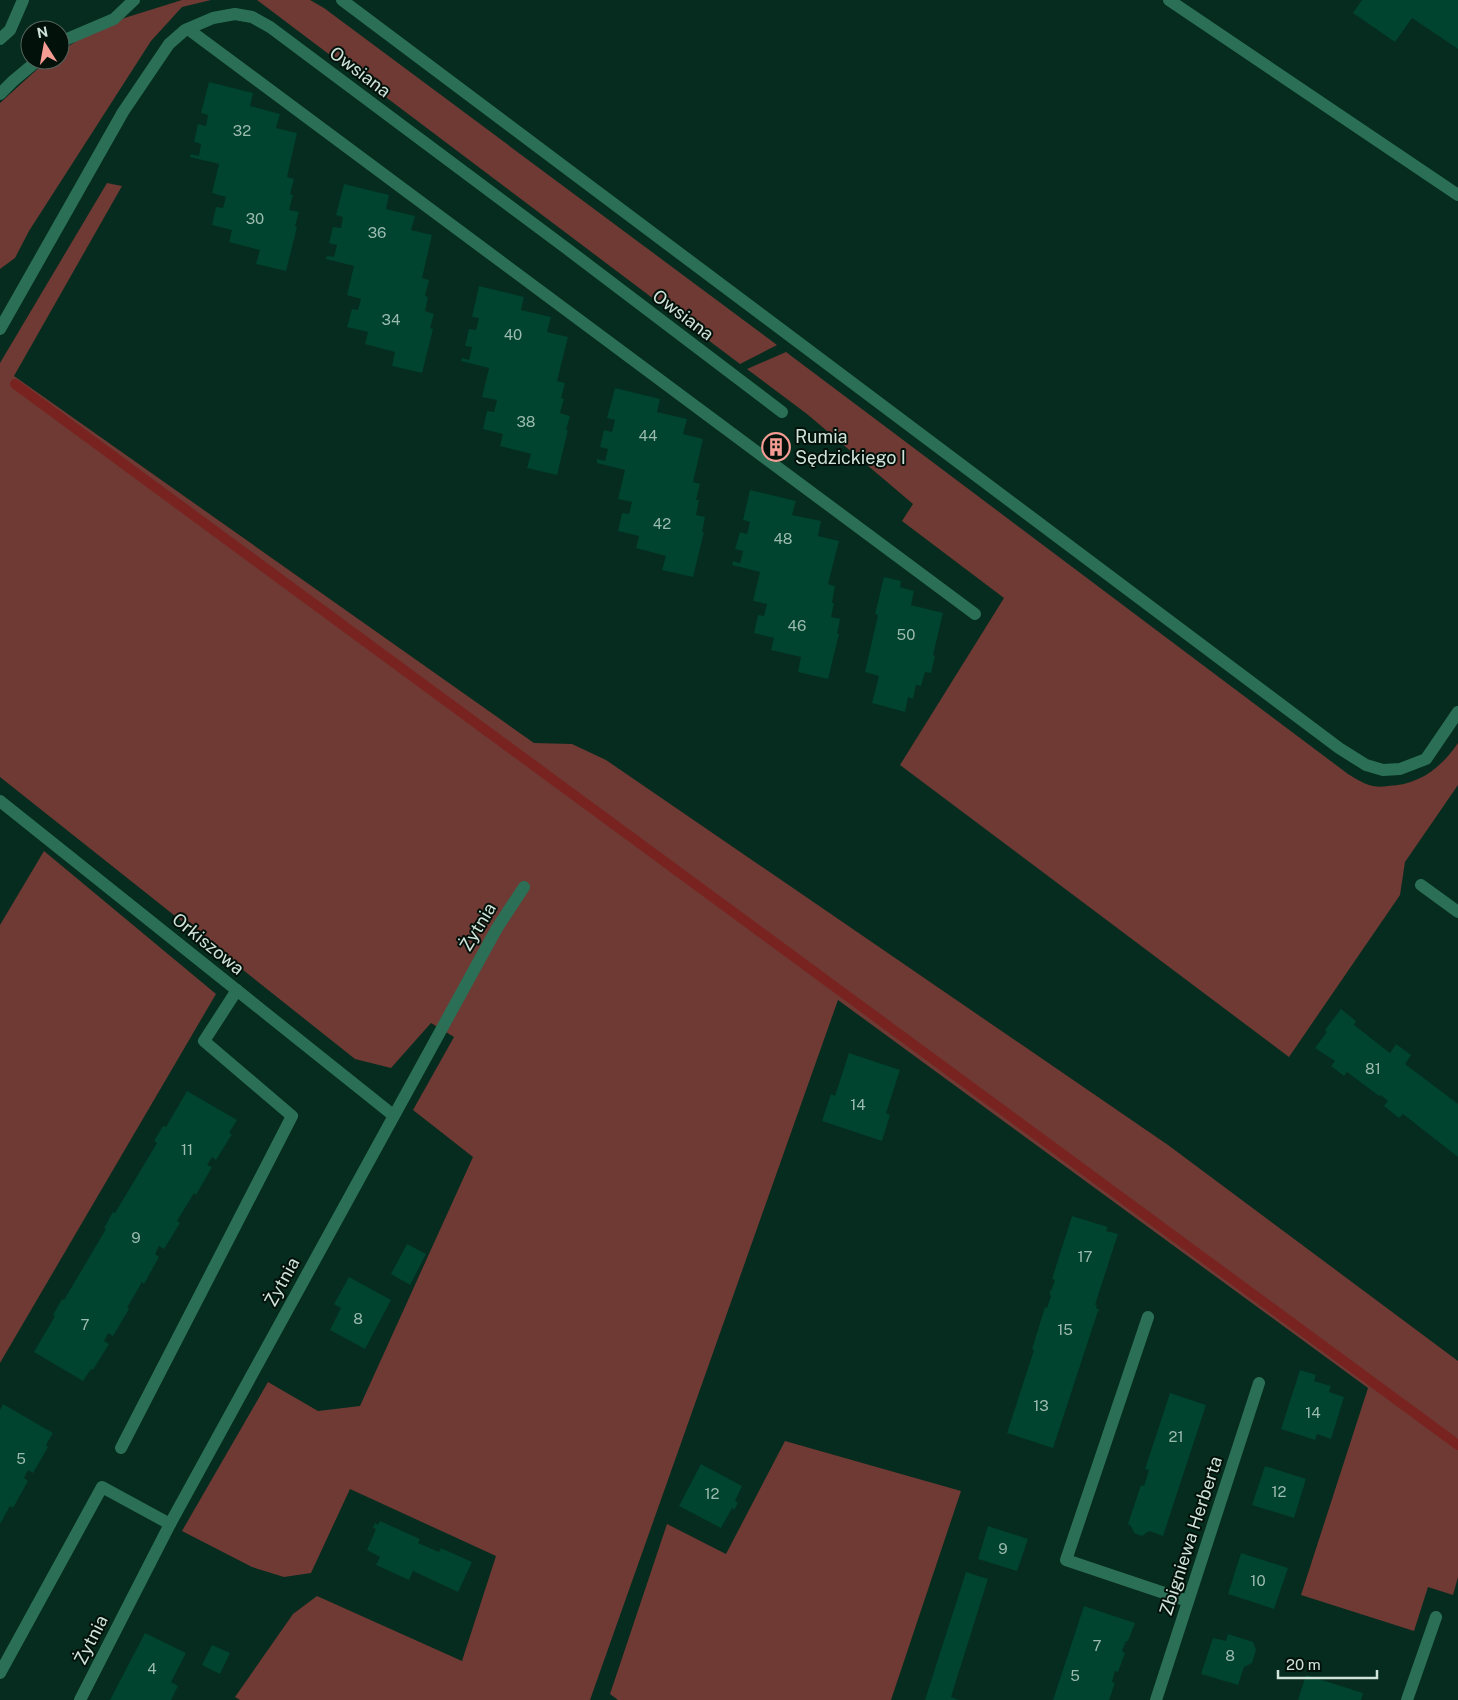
<svg xmlns="http://www.w3.org/2000/svg" width="1458" height="1700" viewBox="0 0 1458 1700" font-family="'Public Sans',sans-serif">
<style>
.green{fill:#6f3934}
.lines{fill:none;stroke-linecap:round;stroke-linejoin:round}
.stream{stroke:#792320;stroke-width:10}
.building{fill:#00432e}
.minor{stroke:#2b7056;stroke-width:12}
.labels{text-anchor:middle;stroke-width:4;stroke-linejoin:round;paint-order:stroke}
.number-label{font-size:15px;fill:#9bbbae}
.street-label{font-size:18px;fill:#cfe3d9;stroke:#03110b}
.poi-label{font-size:18px;fill:#cfe3d9;stroke:#03110b;text-anchor:start}
</style>
<rect width="100%" height="100%" fill="#052c1e"/>
<!-- green -->
<g class="green">
<path d="M 182,0 L 211,0 L 182,7 L 151,41 L 29,231 L 15,258 L 0,269 L 0,103 L 43,64 L 49,60 L 60,60 L 60,52 L 78,40 L 118,20 Z"/>
<path d="M 257,0 L 310,0 L 324,8 L 777,345 L 740,364 Z"/>
<path d="M 107,183 L 122,186 L 14,376 L 534,743 L 572,744 L 606,760 L 1168,1145 L 1458,1361 L 1458,1577 L 1453,1595 L 1428,1587 L 1414,1631 L 1301,1595 L 1368,1388 L 838,1000 L 590,1700 L 240,1700 L 235,1697 L 293,1614 L 317,1596 L 462,1661 L 496,1556 L 350,1489 L 311,1573 L 284,1577 L 252,1567 L 182,1531 L 268,1382 L 318,1411 L 360,1406 L 473,1157 L 413,1110 L 454,1037 L 431,1023 L 391,1068 L 355,1059 L 0,777 L 0,363 Z"/>
<path d="M 786,352 L 1348,774 C 1355,778 1362,783 1369,785 C 1375,787 1382,787 1388,786 C 1419,785 1441,768 1458,743 L 1458,785 L 1405,862 L 1400,895 L 1289,1057 L 900,765 L 1004,598 L 902,521 L 913,504 L 807,414 L 747,369 Z"/>
<path d="M 44,851 L 216,994 L 0,1363 L 0,925 Z"/>
<path d="M 785,1441 L 961,1491 L 891,1700 L 618,1700 L 610,1694 L 667,1524 L 726,1554 Z"/>
</g>
<g class="lines">
<!-- stream -->
<path class="stream" d="M 15,384 L 1458,1445"/>
</g>
<!-- building -->
<g class="building">
<path d="M 1362,0 L 1458,0 L 1458,49 L 1412,18 L 1395,42 L 1353,13 Z"/>
<path d="M 209,82 L 253,93 L 250,106 L 280,114 L 276,128 L 297,133 L 287,177 L 294,179 L 290,194 L 293,195 L 289,210 L 299,212 L 295,226 L 297,227 L 286,271 L 256,264 L 260,250 L 229,242 L 232,230 L 212,225 L 216,207 L 223,208 L 226,197 L 212,193 L 219,164 L 190,157 L 191,154 L 199,156 L 201,144 L 194,142 L 198,124 L 206,126 L 208,115 L 201,113 Z"/>
<path d="M 344,184 L 389,195 L 386,209 L 415,216 L 411,230 L 432,235 L 422,278 L 429,280 L 425,296 L 428,297 L 425,311 L 434,314 L 430,328 L 433,329 L 422,373 L 392,366 L 395,352 L 365,344 L 368,332 L 347,327 L 352,309 L 358,310 L 361,299 L 347,295 L 354,266 L 326,259 L 327,256 L 334,257 L 337,245 L 329,243 L 333,227 L 341,228 L 343,217 L 336,215 Z"/>
<path d="M 479,286 L 524,297 L 521,310 L 551,317 L 547,332 L 568,337 L 557,381 L 565,383 L 561,398 L 564,399 L 560,413 L 570,416 L 566,430 L 568,430 L 557,475 L 527,468 L 531,454 L 500,446 L 503,434 L 483,429 L 487,411 L 494,412 L 497,400 L 482,397 L 489,368 L 461,361 L 462,358 L 469,360 L 472,347 L 465,346 L 469,329 L 476,330 L 479,318 L 472,317 Z"/>
<path d="M 615,388 L 660,399 L 657,412 L 687,419 L 683,434 L 703,439 L 693,482 L 700,484 L 696,500 L 699,500 L 696,515 L 705,517 L 702,532 L 704,532 L 693,577 L 662,570 L 666,556 L 636,548 L 639,536 L 618,531 L 622,513 L 629,514 L 632,502 L 618,499 L 625,470 L 597,463 L 597,459 L 605,461 L 608,449 L 600,447 L 604,430 L 612,432 L 615,420 L 607,418 Z"/>
<path d="M 778,437 L 785,442 L 776,454 L 769,449 Z"/>
<path d="M 750,490 L 796,501 L 792,515 L 821,521 L 818,536 L 839,541 L 828,584 L 835,586 L 832,603 L 834,603 L 831,617 L 840,619 L 837,634 L 839,634 L 828,679 L 798,672 L 801,657 L 771,650 L 774,638 L 754,633 L 758,615 L 764,616 L 767,604 L 753,601 L 760,572 L 732,565 L 733,561 L 740,563 L 743,551 L 735,549 L 740,532 L 747,534 L 750,522 L 743,520 Z"/>
<path d="M 884,577 L 901,581 L 900,587 L 914,591 L 911,605 L 943,613 L 933,655 L 935,656 L 931,673 L 925,672 L 921,686 L 916,685 L 913,699 L 908,697 L 905,712 L 872,703 L 879,676 L 865,672 L 878,615 L 875,614 Z"/>
<path d="M 1341,1009 L 1356,1021 L 1354,1025 L 1390,1053 L 1396,1044 L 1411,1055 L 1405,1064 L 1458,1104 L 1458,1157 L 1403,1114 L 1399,1118 L 1384,1106 L 1388,1101 L 1381,1095 L 1379,1096 L 1347,1072 L 1344,1076 L 1331,1066 L 1335,1061 L 1315,1048 L 1327,1032 L 1325,1030 Z"/>
<path d="M 849,1053 L 900,1070 L 886,1113 L 890,1115 L 882,1141 L 822,1121 L 831,1094 L 835,1096 Z"/>
<path d="M 187,1091 L 237,1120 L 229,1133 L 232,1134 L 216,1160 L 212,1157 L 207,1165 L 212,1167 L 196,1195 L 194,1193 L 177,1221 L 180,1223 L 164,1249 L 159,1246 L 155,1254 L 159,1257 L 144,1284 L 142,1282 L 127,1308 L 129,1309 L 113,1336 L 108,1333 L 104,1341 L 109,1344 L 93,1370 L 91,1369 L 83,1381 L 34,1352 L 55,1316 L 53,1315 L 62,1299 L 64,1300 L 106,1229 L 104,1228 L 113,1212 L 115,1213 L 157,1143 L 154,1141 L 163,1126 L 166,1127 Z"/>
<path d="M 1072,1216 L 1108,1227 L 1106,1231 L 1118,1234 L 1095,1305 L 1097,1305 L 1096,1308 L 1100,1310 L 1098,1311 L 1053,1448 L 1007,1433 L 1034,1350 L 1032,1349 L 1045,1307 L 1047,1308 L 1051,1296 L 1050,1295 L 1050,1290 L 1051,1291 L 1055,1280 L 1052,1279 Z"/>
<path d="M 407,1244 L 426,1254 L 410,1285 L 391,1274 Z"/>
<path d="M 349,1277 L 391,1300 L 365,1349 L 330,1330 L 341,1308 L 334,1304 Z"/>
<path d="M 1300,1370 L 1316,1375 L 1314,1381 L 1331,1386 L 1329,1392 L 1344,1397 L 1331,1439 L 1317,1434 L 1315,1440 L 1281,1429 Z"/>
<path d="M 1170,1393 L 1206,1405 L 1163,1536 L 1149,1531 L 1142,1536 L 1134,1533 L 1131,1526 L 1128,1524 L 1141,1485 L 1144,1486 L 1149,1470 L 1145,1469 Z"/>
<path d="M 3,1404 L 53,1433 L 46,1445 L 48,1447 L 33,1473 L 28,1470 L 24,1478 L 28,1481 L 13,1508 L 10,1506 L 0,1524 L 0,1410 Z"/>
<path d="M 701,1464 L 742,1486 L 735,1501 L 738,1503 L 734,1510 L 732,1508 L 721,1528 L 679,1506 Z"/>
<path d="M 1265,1466 L 1306,1479 L 1294,1518 L 1252,1505 Z"/>
<path d="M 380,1521 L 420,1539 L 418,1543 L 439,1552 L 441,1548 L 472,1562 L 458,1592 L 413,1571 L 409,1580 L 376,1565 L 380,1557 L 367,1550 L 376,1529 L 373,1528 L 375,1523 L 378,1525 Z"/>
<path d="M 988,1526 L 1028,1539 L 1017,1571 L 978,1559 Z"/>
<path d="M 1241,1553 L 1288,1568 L 1274,1609 L 1228,1594 Z"/>
<path d="M 966,1572 L 988,1579 L 951,1697 L 959,1700 L 925,1700 Z"/>
<path d="M 1084,1606 L 1135,1623 L 1128,1641 L 1126,1641 L 1122,1651 L 1125,1653 L 1118,1672 L 1115,1671 L 1112,1682 L 1115,1683 L 1109,1700 L 1053,1700 Z"/>
<path d="M 145,1633 L 186,1653 L 171,1682 L 178,1686 L 171,1700 L 110,1700 Z"/>
<path d="M 1228,1634 L 1253,1642 L 1256,1650 L 1252,1663 L 1244,1667 L 1238,1685 L 1201,1674 L 1213,1638 L 1226,1641 Z"/>
<path d="M 212,1645 L 230,1653 L 220,1674 L 202,1665 Z"/>
<path d="M 1306,1675 L 1363,1693 L 1361,1700 L 1298,1700 Z"/>
</g>
<g class="lines">
<!-- minor -->
<g class="minor">
<path d="M 342,0 L 1339,748 L 1366,765 L 1383,770 L 1400,769 L 1426,759 L 1458,712"/>
<path d="M 1169,0 L 1458,195"/>
<path d="M 188,29 L 975,614"/>
<path d="M 0,39 L 10,30 L 23,0"/>
<path d="M 60,42 L 114,19 L 134,0"/>
<path d="M 0,94 L 13,81 L 38,60"/>
<path d="M 0,329 L 123,112 L 169,44 L 185,30 L 213,18 L 235,14 L 252,17 L 270,27 L 566,248 L 782,412"/>
<path d="M 0,801 L 393,1115"/>
<path d="M 1421,885 L 1458,912"/>
<path d="M 1148,1317 L 1066,1560 L 1188,1601"/>
<path d="M 121,1448 L 292,1116 L 204,1041 L 237,990"/>
<path d="M 0,1673 L 102,1487 L 170,1524"/>
<path d="M 80,1700 L 170,1524 L 497,928 L 524,887"/>
<path d="M 1156,1700 L 1259,1383"/>
<path d="M 1407,1700 L 1436,1617"/>
</g>
</g>
<!-- icons -->
<defs>
<symbol id="building-ring" viewBox="-11 -11 22 22"><circle r="9.5" fill="#03110b" stroke="#f59c93" stroke-width="1.5"/><path d="M-4-6H4V6H1V3H-1V6H-4ZM-2.5-4.3h1.7v1.8h-1.7ZM.8-4.3h1.7v1.8H.8ZM-2.5-1h1.7V.8h-1.7ZM.8-1h1.7V.8H.8Z" fill="#f59c93"/></symbol>
</defs>
<g fill-rule="evenodd">
<use href="#building-ring" x="760" y="431" width="32" height="32"/>
</g>
<g class="labels">
<!-- number labels -->
<g class="number-label">
<text x="242" y="136">32</text>
<text x="255" y="224">30</text>
<text x="377" y="238">36</text>
<text x="391" y="325">34</text>
<text x="513" y="340">40</text>
<text x="526" y="427">38</text>
<text x="648" y="441">44</text>
<text x="662" y="529">42</text>
<text x="783" y="544">48</text>
<text x="797" y="631">46</text>
<text x="906" y="640">50</text>
<text x="1373" y="1074">81</text>
<text x="858" y="1110">14</text>
<text x="187" y="1155">11</text>
<text x="136" y="1243">9</text>
<text x="1085" y="1262">17</text>
<text x="358" y="1324">8</text>
<text x="85" y="1330">7</text>
<text x="1065" y="1335">15</text>
<text x="1041" y="1411">13</text>
<text x="1313" y="1418">14</text>
<text x="1176" y="1442">21</text>
<text x="21" y="1464">5</text>
<text x="1279" y="1497">12</text>
<text x="712" y="1499">12</text>
<text x="1003" y="1554">9</text>
<text x="1258" y="1586">10</text>
<text x="1097" y="1651">7</text>
<text x="1230" y="1661">8</text>
<text x="152" y="1674">4</text>
<text x="1075" y="1681">5</text>
</g>
<!-- street labels -->
<g class="street-label">
<text transform="translate(360 72) rotate(37)" y="6">Owsiana</text>
<text transform="translate(683 315) rotate(37)" y="6">Owsiana</text>
<text transform="translate(478 927) rotate(-59)" y="6">Żytnia</text>
<text transform="translate(208 944) rotate(39)" y="6">Orkiszowa</text>
<text transform="translate(282 1282) rotate(-61)" y="6">Żytnia</text>
<text transform="translate(1191 1536) rotate(-72)" y="6">Zbigniewa Herberta</text>
<text transform="translate(91 1640) rotate(-63)" y="6">Żytnia</text>
</g>
<!-- poi labels -->
<g class="poi-label">
<text x="795" y="443">Rumia<tspan x="795" dy="21">Sędzickiego I</tspan></text>
</g>
</g>
<!-- north arrow -->
<g transform="translate(45 45) rotate(349)"><circle r="24" fill="#03110b" stroke="#55655d"/>
<path d="M0-4L9 19L0 12L-9 19Z" fill="#f59c93"/>
<text y="-8" font-size="14" font-weight="bold" text-anchor="middle" fill="#cfe3d9">N</text>
</g>
<!-- scale -->
<path d="M1278 1670v8h99v-8" fill="none" stroke="#cfe3d9" stroke-width="2.5"/>
<text x="1286" y="1670" font-size="15" fill="#cfe3d9" stroke="#03110b" stroke-width="4" paint-order="stroke">20 m</text>
</svg>
